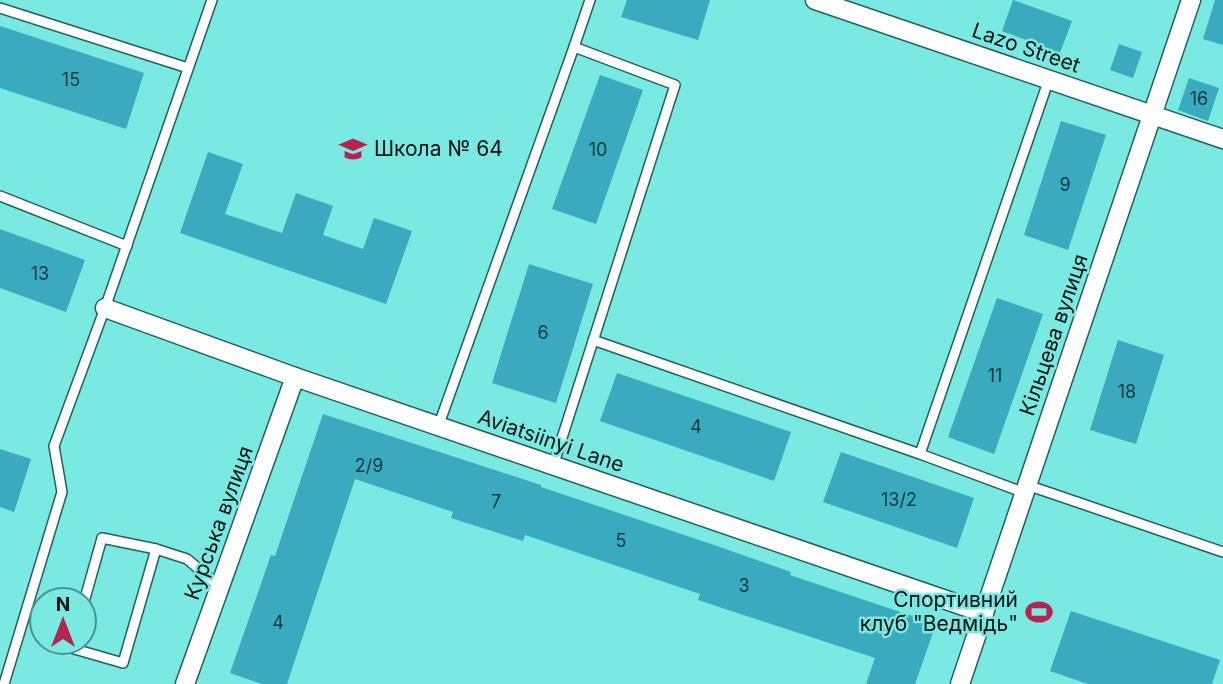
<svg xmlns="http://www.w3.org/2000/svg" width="1223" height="684" viewBox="0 0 1223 684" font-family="Inter,sans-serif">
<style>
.building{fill:#38acbe}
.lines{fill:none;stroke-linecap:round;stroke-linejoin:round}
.lane-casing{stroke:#23605c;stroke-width:12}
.street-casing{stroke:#23605c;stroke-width:21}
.lane{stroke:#fff;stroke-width:9}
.street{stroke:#fff;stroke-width:18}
.labels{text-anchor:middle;stroke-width:5;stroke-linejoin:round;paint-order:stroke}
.number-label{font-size:18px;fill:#0e393c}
.street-label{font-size:21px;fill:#001311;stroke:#79e9e1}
.poi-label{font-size:21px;fill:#001311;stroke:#79e9e1;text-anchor:start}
</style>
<rect width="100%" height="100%" fill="#79e9e1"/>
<!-- building -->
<g class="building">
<path d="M 627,0 L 710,0 L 698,40 L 621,17 Z"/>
<path d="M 1013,0 L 1072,21 L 1060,53 L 1002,31 Z"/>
<path d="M 1215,0 L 1223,0 L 1223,45 L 1203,39 Z"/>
<path d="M 0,26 L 144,73 L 126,129 L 0,88 Z"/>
<path d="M 1119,44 L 1142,52 L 1133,78 L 1110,70 Z"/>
<path d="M 600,75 L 643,90 L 596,224 L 552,209 Z"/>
<path d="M 1189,78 L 1219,88 L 1208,121 L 1178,110 Z"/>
<path d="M 1061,121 L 1106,135 L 1068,250 L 1024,235 Z"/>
<path d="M 208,152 L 243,164 L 225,214 L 282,233 L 296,193 L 333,206 L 323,235 L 363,249 L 374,218 L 412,231 L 386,304 L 180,233 Z"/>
<path d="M 0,229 L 85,260 L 66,312 L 0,288 Z"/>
<path d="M 529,264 L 593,284 L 556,403 L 492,383 Z"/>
<path d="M 997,298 L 1043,314 L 994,454 L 948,437 Z"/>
<path d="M 1118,340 L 1164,355 L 1136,444 L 1090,430 Z"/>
<path d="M 617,373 L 791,432 L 774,481 L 600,421 Z"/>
<path d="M 323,414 L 541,485 L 541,487 L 717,546 L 791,572 L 790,575 L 936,624 L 915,684 L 866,684 L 875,658 L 698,600 L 700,594 L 525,535 L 523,541 L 451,518 L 453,512 L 355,479 L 287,684 L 262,684 L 230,673 L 271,555 L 275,556 Z"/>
<path d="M 0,449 L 31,459 L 14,512 L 0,507 Z"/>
<path d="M 841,452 L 974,498 L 957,548 L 823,502 Z"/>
<path d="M 1071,611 L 1220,660 L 1212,684 L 1088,684 L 1050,671 Z"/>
</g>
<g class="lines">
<defs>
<g id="lane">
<path d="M 0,8 L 188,68"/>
<path d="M 574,47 L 590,0"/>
<path d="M 0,196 L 127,246"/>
<path d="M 593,340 L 920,454 L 1049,79"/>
<path d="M 438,427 L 574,47 L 675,85 L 553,466"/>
<path d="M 920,454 L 1025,493"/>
<path d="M 1027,485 L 1223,552"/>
<path d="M 84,602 L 102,538 L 156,549 L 187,559 L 220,587"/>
<path d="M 73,642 L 71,648 L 123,663 L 156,549"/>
<path d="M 4,684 L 62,492 L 54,446 L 105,308 L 212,0"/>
</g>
<g id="street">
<path d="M 815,0 L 1223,139"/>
<path d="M 105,308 L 295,377 L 984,613"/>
<path d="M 185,684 L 295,377"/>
<path d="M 960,684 L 1191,0"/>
</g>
</defs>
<!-- lane casing -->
<use href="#lane" class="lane-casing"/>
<!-- street casing -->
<use href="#street" class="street-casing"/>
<!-- lane -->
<use href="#lane" class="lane"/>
<!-- street -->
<use href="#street" class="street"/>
</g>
<!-- icons -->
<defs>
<symbol id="school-bare" viewBox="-9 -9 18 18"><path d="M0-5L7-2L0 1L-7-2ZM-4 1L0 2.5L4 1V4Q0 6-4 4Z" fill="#b5244f" stroke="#79e9e1" stroke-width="2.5" paint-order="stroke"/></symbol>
<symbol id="stadium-bare" viewBox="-9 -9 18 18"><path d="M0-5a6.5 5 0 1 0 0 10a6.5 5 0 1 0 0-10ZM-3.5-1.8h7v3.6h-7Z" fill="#b5244f" stroke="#79e9e1" stroke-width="2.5" paint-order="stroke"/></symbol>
</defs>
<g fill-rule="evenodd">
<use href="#school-bare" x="334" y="130" width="38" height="38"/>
<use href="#stadium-bare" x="1020" y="593" width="38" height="38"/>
</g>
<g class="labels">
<!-- number labels -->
<g class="number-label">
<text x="71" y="86">15</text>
<text x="1199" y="105">16</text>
<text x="598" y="156">10</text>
<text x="1065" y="191">9</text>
<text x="40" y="280">13</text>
<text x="543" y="339">6</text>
<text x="995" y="382">11</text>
<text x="1127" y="398">18</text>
<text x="696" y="433">4</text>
<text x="369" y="472">2/9</text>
<text x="899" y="506">13/2</text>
<text x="496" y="508">7</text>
<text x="621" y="547">5</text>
<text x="744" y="592">3</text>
<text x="278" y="629">4</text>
</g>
<!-- street labels -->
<g class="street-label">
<text transform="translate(1026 48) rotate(19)" y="7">Lazo Street</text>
<text transform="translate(1054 335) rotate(-71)" y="7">Кільцева вулиця</text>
<text transform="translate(551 441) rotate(19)" y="7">Aviatsiinyi Lane</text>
<text transform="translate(219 523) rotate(-70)" y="7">Курська вулиця</text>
</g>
<!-- poi labels -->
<g class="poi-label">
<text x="374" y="156">Школа № 64</text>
<text x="1018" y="607" text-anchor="end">Спортивний<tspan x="1018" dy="24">клуб "Ведмідь"</tspan></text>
</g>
</g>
<!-- north arrow -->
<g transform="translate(63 621)"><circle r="33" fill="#79e9e1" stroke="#49938e" stroke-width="2"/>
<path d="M0-5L12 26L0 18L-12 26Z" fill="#b5244f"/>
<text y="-10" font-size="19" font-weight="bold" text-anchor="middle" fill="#001311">N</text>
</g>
</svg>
